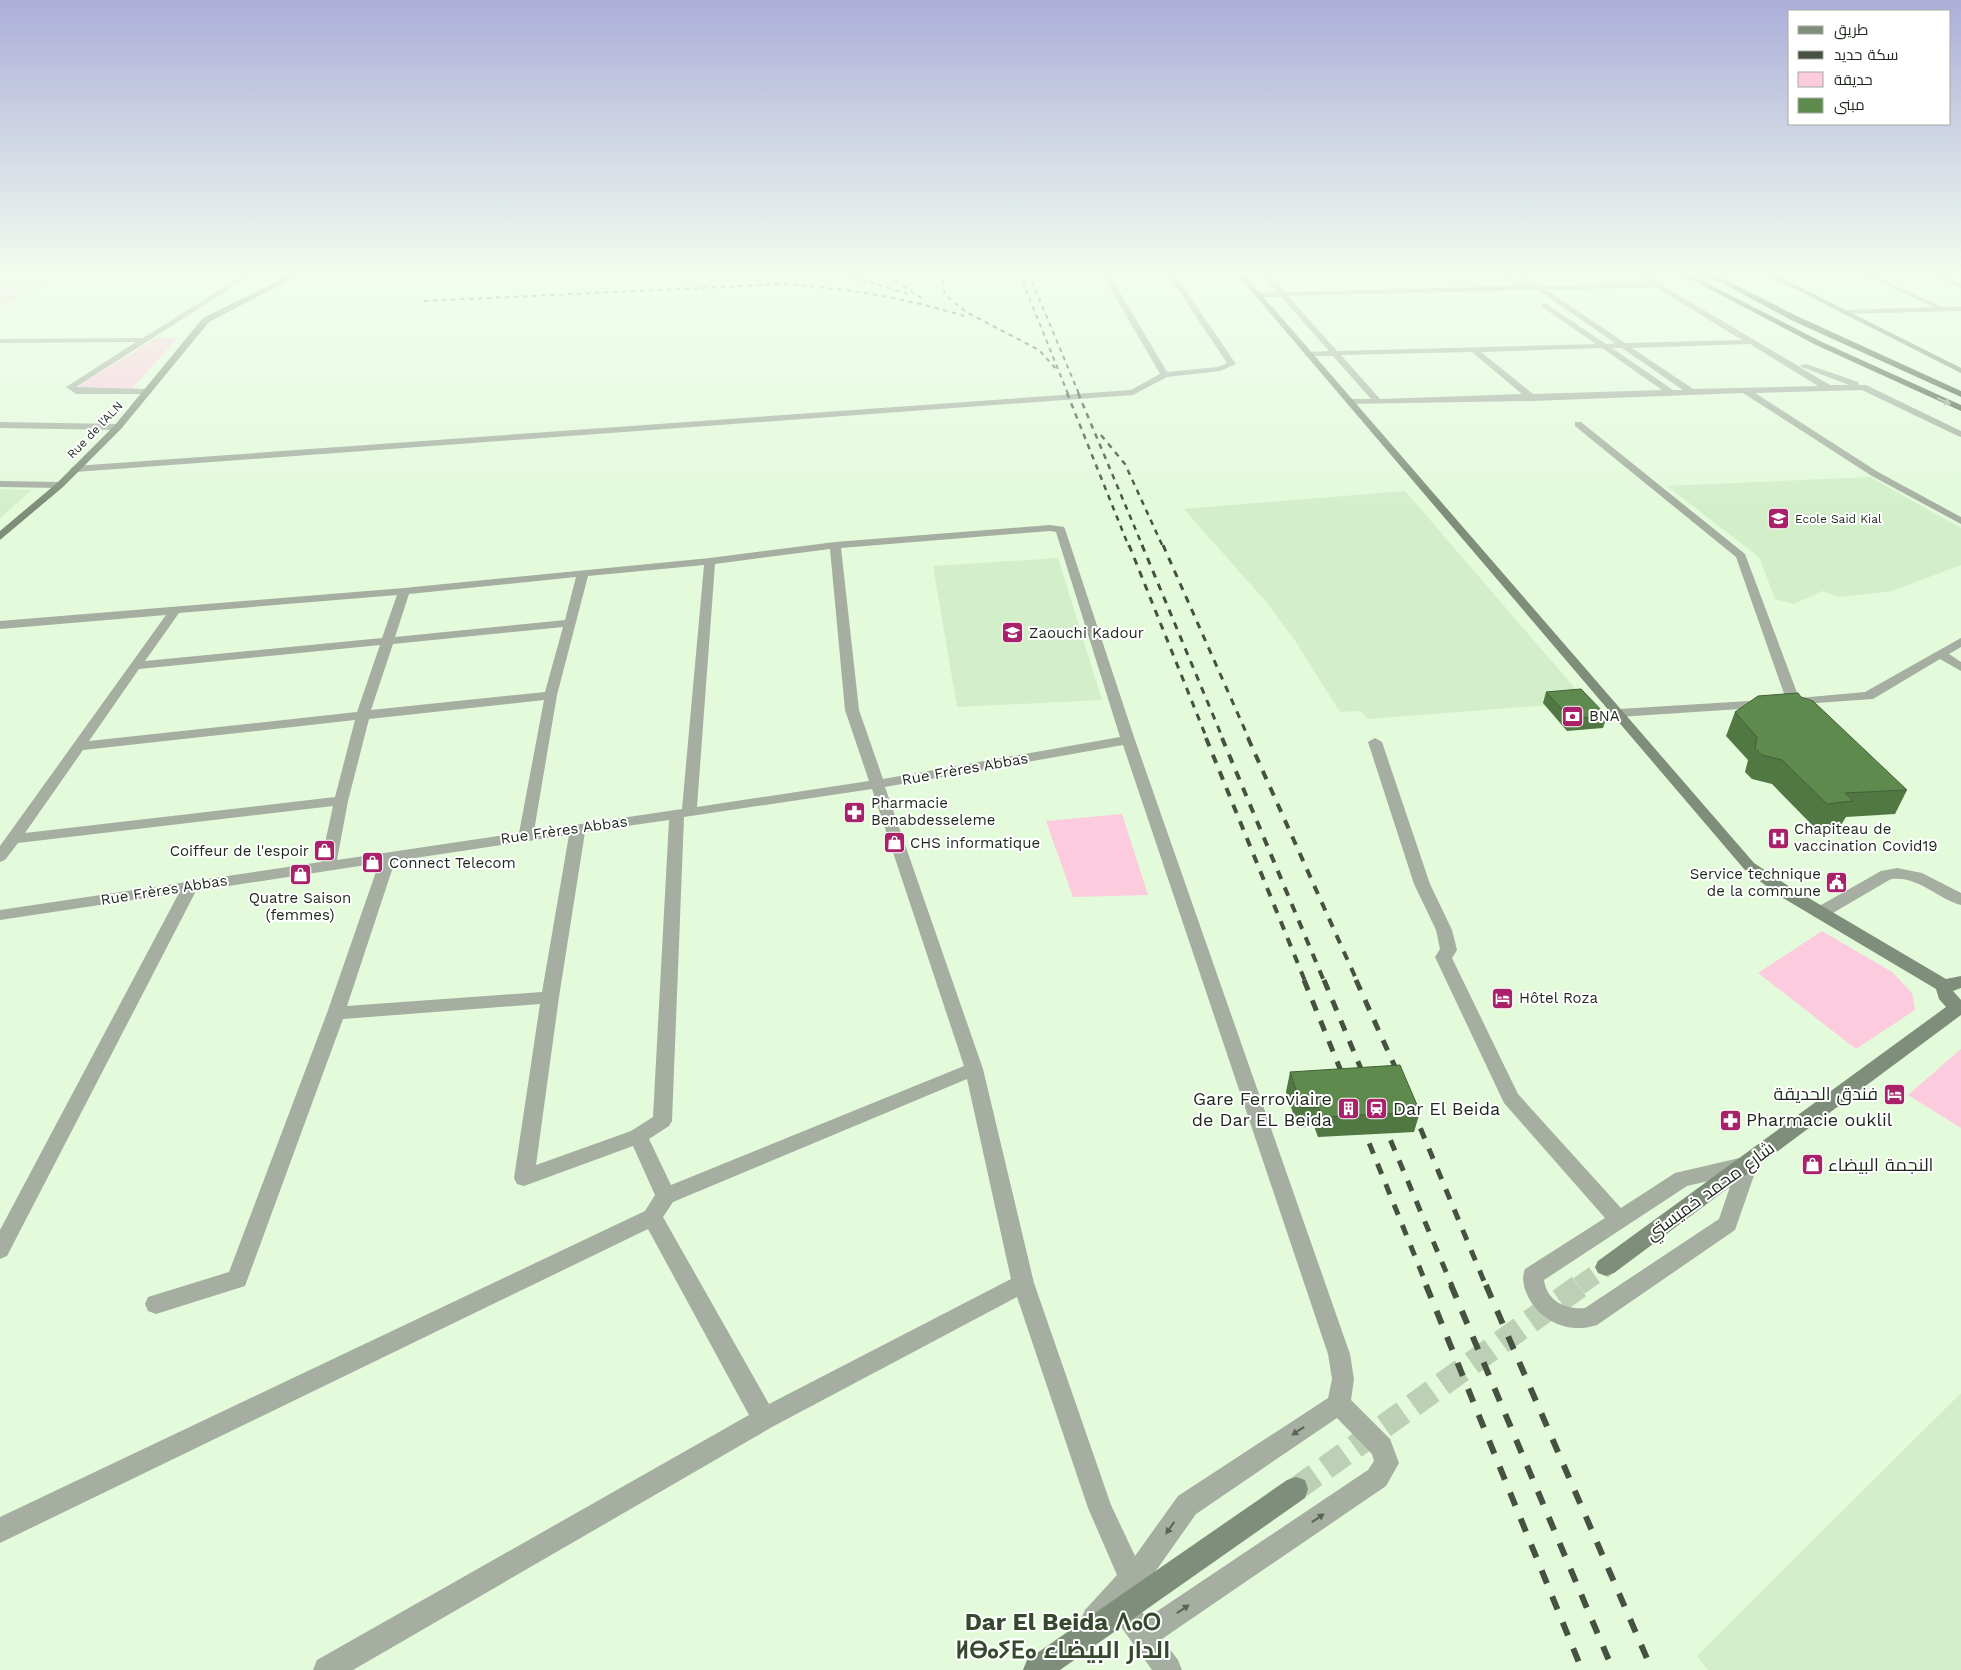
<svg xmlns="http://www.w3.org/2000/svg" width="1961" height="1670" viewBox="0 0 1961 1670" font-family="'Work Sans',Cairo,'Noto Sans Tifinagh',sans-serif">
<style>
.built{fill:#d3efca}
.green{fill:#fcccde}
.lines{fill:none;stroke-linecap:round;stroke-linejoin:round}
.secondary-tunnel-far1{stroke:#bcd0b5;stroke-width:19;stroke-dasharray:19 9;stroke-linecap:butt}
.secondary-tunnel{stroke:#bcd0b5;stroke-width:24;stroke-dasharray:24 12;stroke-linecap:butt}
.street{fill:#a5aea1;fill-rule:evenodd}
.secondary{fill:#7f8e7a;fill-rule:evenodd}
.highway{fill:#4e6247;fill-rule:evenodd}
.rail-far5{stroke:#465142;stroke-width:2;stroke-dasharray:4.5 4.5;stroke-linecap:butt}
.rail-far4{stroke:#465142;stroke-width:2.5;stroke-dasharray:5.5 5.5;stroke-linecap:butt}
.rail-far3{stroke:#465142;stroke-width:3;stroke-dasharray:7 7;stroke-linecap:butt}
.rail-far2{stroke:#465142;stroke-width:4;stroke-dasharray:9 9;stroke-linecap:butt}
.rail-far1{stroke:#465142;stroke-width:5;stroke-dasharray:11 11;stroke-linecap:butt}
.rail{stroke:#465142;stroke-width:6;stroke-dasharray:14 14;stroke-linecap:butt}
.wall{fill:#517743}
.building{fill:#5e8a4e;stroke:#426137}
.oneway{fill:#9ea99a}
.oneway2{fill:#5b6458}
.labels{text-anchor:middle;stroke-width:4;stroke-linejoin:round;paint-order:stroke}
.far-street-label{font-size:12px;fill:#1f271c;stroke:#fff}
.far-poi-label{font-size:12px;fill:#1f271c;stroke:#fff;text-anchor:start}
.poi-label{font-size:15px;fill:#1f271c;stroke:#fff;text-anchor:start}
.street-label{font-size:15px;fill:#1f271c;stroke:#fff}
.near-poi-label{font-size:18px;fill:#1f271c;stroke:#fff;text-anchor:start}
.near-street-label{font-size:18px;fill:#1f271c;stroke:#fff}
.near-district-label{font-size:24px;font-weight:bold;fill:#36492f;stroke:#fff}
</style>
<rect width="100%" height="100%" fill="#e3fadb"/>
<!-- built -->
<g class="built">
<path d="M 1870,477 L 1961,528 L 1961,565 L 1892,591 L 1840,597 L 1822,591 L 1794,604 L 1775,599 L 1759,557 L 1667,486 Z"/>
<path d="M 0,489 L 32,490 L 0,518 Z"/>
<path d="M 1405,491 L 1587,702 L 1368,719 L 1361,711 L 1340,712 L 1296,642 L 1267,603 L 1184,509 Z"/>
<path d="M 1058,558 L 1102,700 L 957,707 L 933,566 Z"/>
<path d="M 1961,1393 L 1961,1670 L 1708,1670 L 1697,1656 Z"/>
</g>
<!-- green -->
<g class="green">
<path d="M 0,273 L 67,273 L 0,307 Z"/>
<path d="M 156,338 L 178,338 L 132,388 L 80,387 L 80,385 Z"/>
<path d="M 1122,814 L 1148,895 L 1073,897 L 1046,821 Z"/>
<path d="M 1822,931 L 1892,972 L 1912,993 L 1915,1010 L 1856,1049 L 1758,973 Z"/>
<path d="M 1961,1049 L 1961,1128 L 1908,1095 Z"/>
</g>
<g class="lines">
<!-- secondary-tunnel-far1 -->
<path class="secondary-tunnel-far1" d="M 1579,1286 L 1606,1267"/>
<!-- secondary-tunnel -->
<path class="secondary-tunnel" d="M 1296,1489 L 1581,1285"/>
<!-- street -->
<g class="street">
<path d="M 248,272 L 256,272 L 76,387 L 148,389 L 151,390 L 151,394 L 76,394 L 66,387 L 136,342 L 0,343 L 0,339 L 143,338 Z"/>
<path d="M 1101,272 L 1108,272 L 1167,372 L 1218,367 L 1227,363 L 1166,272 L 1173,272 L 1236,364 L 1220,371 L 1167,377 L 1133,395 L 75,472 L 70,469 L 75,466 L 1131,390 L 1160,374 Z"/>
<path d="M 1260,272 L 1267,272 L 1285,292 L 1515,286 L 1496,272 C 1510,272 1517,286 1532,286 L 1513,272 L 1521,272 L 1541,286 L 1649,283 L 1632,272 L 1640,272 L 1830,385 L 1849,385 L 1799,366 L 1806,364 L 1858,382 L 1859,385 L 1866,385 L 1961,431 L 1961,437 L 1958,436 L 1862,390 L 1755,393 L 1878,472 L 1961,517 L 1961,524 L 1872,476 L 1743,393 L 1532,401 L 1347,404 L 1346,402 L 1350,399 L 1371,399 L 1333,356 L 1305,356 L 1305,352 L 1308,352 L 1329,351 L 1281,297 L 1254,297 L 1257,293 L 1277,292 ZM 1655,287 L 1742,340 L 1625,343 L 1547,290 ZM 1538,290 L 1615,343 L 1606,344 L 1545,303 L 1542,303 L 1542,307 L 1596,344 L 1337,351 L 1288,296 ZM 1750,344 L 1818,386 L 1693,389 L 1632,348 ZM 1602,348 L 1662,390 L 1533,394 L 1481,352 ZM 1612,348 L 1622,348 L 1683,390 L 1673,390 ZM 1472,352 L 1522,394 L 1380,399 L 1341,355 Z"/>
<path d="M 1858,272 L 1867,272 L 1942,307 L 1961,307 L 1961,311 L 1842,314 L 1841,312 L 1845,310 L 1934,307 Z"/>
<path d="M 1928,272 L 1937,272 L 1961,283 L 1961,288 Z"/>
<path d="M 0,422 L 118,424 L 123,427 L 118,430 L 0,428 Z"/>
<path d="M 1575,422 L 1581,422 L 1745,554 L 1799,698 L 1865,692 L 1961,638 L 1961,647 L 1949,654 L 1961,662 L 1961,671 L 1940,659 L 1873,699 L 1788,705 L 1736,557 L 1575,426 Z"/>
<path d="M 0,481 L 60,482 L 65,485 L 60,488 L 0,487 Z"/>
<path d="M 1050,525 L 1064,527 L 1065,529 L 1135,740 L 1350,1354 L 1354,1379 L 1351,1400 L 1390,1439 L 1399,1463 L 1386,1486 L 1162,1639 L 1178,1660 L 1182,1670 L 1152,1670 L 1114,1617 L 1103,1628 L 1094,1632 L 1085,1628 L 1081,1619 L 1085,1610 L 1117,1575 L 1088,1508 L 1017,1297 L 772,1427 L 353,1670 L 313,1670 L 317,1660 L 749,1415 L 648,1229 L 0,1543 L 0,1517 L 645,1211 L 655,1195 L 633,1146 L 524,1186 L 517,1184 L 514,1178 L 540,1004 L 343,1019 L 245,1286 L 156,1314 L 148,1311 L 145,1304 L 148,1297 L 229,1272 L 327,1013 L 379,863 L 196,891 L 7,1256 L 0,1259 L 0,1230 L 179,893 L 0,920 L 0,910 L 321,862 L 333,806 L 18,843 L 5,860 L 0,862 L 0,846 L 166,615 L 0,629 L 0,621 L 404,588 L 710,558 L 835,542 ZM 1050,531 L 1056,532 L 1120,737 L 883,779 L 859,710 L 841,548 ZM 830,549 L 845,710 L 869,781 L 697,807 L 715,564 ZM 704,565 L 682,809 L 534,831 L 557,695 L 588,576 ZM 576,577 L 565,620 L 395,637 L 409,594 ZM 397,595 L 382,638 L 145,661 L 179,613 ZM 563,627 L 545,692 L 371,710 L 393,644 ZM 380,645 L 357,712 L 89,741 L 139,669 ZM 544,700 L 519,833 L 337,860 L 348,801 L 369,719 ZM 355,720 L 335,797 L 25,833 L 83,750 ZM 1123,745 L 1328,1354 L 1332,1379 L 1328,1398 L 1178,1496 L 1135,1556 L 1111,1505 L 1034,1283 L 983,1069 L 885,787 ZM 872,789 L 964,1066 L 671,1185 L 649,1139 L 669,1126 L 672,1121 L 684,817 ZM 669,820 L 653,1117 L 631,1131 L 536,1165 L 559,997 L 585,832 ZM 569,835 L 542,992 L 347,1006 L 395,861 ZM 967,1079 L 1011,1279 L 769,1404 L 663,1217 L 673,1202 ZM 1337,1418 L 1372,1454 L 1374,1461 L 1368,1470 L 1147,1618 L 1131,1599 L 1155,1572 L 1196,1514 Z"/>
<path d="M 1765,700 L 1772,704 L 1770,707 L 1619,717 L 1612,713 L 1619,709 Z"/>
<path d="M 1375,738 L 1382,742 L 1430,884 L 1452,930 L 1457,950 L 1452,958 L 1518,1094 L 1621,1208 L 1675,1173 L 1748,1156 L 1755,1158 L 1758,1164 L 1735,1230 L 1597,1325 C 1568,1335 1537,1320 1526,1292 C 1523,1284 1522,1277 1525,1269 L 1605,1218 L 1504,1103 L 1435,957 L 1440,949 L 1436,930 L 1414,884 L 1368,742 ZM 1734,1175 L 1719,1219 L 1585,1308 C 1565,1310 1547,1301 1544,1280 L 1687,1186 Z"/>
<path d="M 1897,868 L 1922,873 L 1961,893 L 1961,905 C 1936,898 1919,876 1891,879 L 1826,917 L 1814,917 L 1812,913 L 1814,909 L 1881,871 Z"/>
</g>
<!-- secondary -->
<g class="secondary">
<path d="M 296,272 L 305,272 L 209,322 L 121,429 L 63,487 L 0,540 L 0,531 L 57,483 L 115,425 L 203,318 Z"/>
<path d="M 1235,272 L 1242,272 L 1754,863 L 1790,887 L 1946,979 L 1961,976 L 1961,988 L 1953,991 L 1961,1000 L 1961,1015 L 1614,1273 L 1606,1276 L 1598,1273 L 1595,1267 L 1598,1261 L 1946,1007 L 1939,999 L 1936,989 L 1778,895 L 1744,869 Z"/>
<path d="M 1761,272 L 1770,272 L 1961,368 L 1961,373 Z"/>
<path d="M 1296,1477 L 1305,1480 L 1308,1489 L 1305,1498 L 1060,1670 L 1023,1670 L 1027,1660 L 1287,1480 Z"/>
</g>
<!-- highway -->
<g class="highway">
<path d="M 1677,272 L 1685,272 L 1822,342 L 1961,405 L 1961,411 L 1816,345 Z"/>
<path d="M 1701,272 L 1710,272 L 1799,317 L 1961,391 L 1961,397 L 1793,321 Z"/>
</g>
<!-- rail-far5 -->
<g class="rail-far5">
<path d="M 835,272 L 909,294"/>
<path d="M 892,272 L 897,282 L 923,299"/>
<path d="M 944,272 L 942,275 L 945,295 L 966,312 L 1039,350 L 1057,370"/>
<path d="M 1024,272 L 1024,285 L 1068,394"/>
<path d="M 1033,272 L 1033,284 L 1079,394"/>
<path d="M 424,301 L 786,284 C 850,289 902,297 964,316"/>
</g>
<!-- rail-far4 -->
<g class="rail-far4">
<path d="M 1067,393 L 1129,547"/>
<path d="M 1078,393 L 1143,547"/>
<path d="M 1101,435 L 1125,464 L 1163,547"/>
</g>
<!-- rail-far3 -->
<g class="rail-far3">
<path d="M 1129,545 L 1207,739"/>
<path d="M 1142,545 L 1223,739"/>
<path d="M 1163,545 L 1249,739"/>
</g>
<!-- rail-far2 -->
<g class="rail-far2">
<path d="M 1206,738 L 1305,981"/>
<path d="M 1222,738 L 1324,981"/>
<path d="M 1248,738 L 1357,981"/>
</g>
<!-- rail-far1 -->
<g class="rail-far1">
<path d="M 1304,980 L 1345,1081"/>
<path d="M 1324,980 L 1366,1081"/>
<path d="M 1356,980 L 1400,1078"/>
<path d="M 1412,1108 L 1486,1286"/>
<path d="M 1382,1120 L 1452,1286"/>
<path d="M 1361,1123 L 1427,1286"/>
</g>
<!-- rail -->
<g class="rail">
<path d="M 1426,1285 L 1582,1670"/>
<path d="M 1451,1285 L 1613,1670"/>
<path d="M 1486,1285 L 1652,1670"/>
</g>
</g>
<!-- wall -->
<g class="wall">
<path d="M 1546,692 L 1607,716 L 1603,728 L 1567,731 L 1543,703 Z"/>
<path d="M 1801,697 L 1907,790 L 1895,814 L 1846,817 L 1841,825 L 1815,828 L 1772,784 L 1752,779 L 1745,772 L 1748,760 L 1726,736 L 1735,712 Z"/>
<path d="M 1290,1072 L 1420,1112 L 1414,1132 L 1318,1137 L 1314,1126 L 1298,1128 L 1286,1092 Z"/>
</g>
<!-- building -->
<g class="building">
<path d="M 1581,689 L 1607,716 L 1571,719 L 1546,692 Z"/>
<path d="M 1798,693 L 1801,697 L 1813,701 L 1907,790 L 1845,793 L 1853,801 L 1827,804 L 1782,760 L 1762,755 L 1755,748 L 1757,737 L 1735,712 L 1758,696 Z"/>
<path d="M 1400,1065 L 1420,1112 L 1322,1117 L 1318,1107 L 1302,1108 L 1290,1072 Z"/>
</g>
<!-- one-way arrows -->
<defs><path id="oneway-solid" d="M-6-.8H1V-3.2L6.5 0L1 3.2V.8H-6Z" transform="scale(1.25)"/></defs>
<use class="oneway" href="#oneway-solid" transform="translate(1944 401) rotate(24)"/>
<g class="oneway2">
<use href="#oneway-solid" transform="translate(1298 1431) rotate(146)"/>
<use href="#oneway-solid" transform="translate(1318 1518) rotate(-34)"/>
<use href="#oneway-solid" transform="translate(1170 1528) rotate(125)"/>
<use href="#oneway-solid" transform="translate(1183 1609) rotate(-34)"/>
</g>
<!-- sky -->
<linearGradient id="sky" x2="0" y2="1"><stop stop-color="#acaed9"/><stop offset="0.54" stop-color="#f2fdef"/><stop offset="1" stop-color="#f2fdef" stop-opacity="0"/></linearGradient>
<rect width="1961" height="506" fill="url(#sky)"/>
<!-- icons -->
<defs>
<symbol id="school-square" viewBox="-11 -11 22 22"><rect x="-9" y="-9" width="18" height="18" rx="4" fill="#a92269" stroke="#fff"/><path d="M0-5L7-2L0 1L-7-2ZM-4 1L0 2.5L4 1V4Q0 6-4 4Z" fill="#fff"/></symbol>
<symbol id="bank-square" viewBox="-11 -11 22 22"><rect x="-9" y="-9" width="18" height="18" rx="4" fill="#a92269" stroke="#fff"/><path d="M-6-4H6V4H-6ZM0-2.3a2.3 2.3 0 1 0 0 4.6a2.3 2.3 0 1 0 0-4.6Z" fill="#fff"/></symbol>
<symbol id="pharmacy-square" viewBox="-11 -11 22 22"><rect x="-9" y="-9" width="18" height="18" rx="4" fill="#a92269" stroke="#fff"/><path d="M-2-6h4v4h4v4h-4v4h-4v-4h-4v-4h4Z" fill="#fff"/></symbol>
<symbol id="hospital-square" viewBox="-11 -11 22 22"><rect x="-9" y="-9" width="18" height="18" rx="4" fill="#a92269" stroke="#fff"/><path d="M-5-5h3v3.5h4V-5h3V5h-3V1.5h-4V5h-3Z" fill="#fff"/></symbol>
<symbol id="shop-square" viewBox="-11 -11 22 22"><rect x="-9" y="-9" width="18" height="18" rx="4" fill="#a92269" stroke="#fff"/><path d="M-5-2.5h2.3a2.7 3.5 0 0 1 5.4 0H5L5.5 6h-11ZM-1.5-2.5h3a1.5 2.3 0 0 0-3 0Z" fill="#fff"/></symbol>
<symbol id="civic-square" viewBox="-11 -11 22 22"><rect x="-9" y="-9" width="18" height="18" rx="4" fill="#a92269" stroke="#fff"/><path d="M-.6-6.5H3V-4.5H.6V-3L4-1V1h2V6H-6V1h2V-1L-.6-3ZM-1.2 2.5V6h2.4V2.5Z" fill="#fff"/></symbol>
<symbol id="hotel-square" viewBox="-11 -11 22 22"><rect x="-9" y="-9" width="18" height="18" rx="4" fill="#a92269" stroke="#fff"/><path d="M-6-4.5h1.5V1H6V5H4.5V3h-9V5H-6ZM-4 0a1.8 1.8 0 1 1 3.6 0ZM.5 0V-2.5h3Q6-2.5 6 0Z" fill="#fff"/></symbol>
<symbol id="building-square" viewBox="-11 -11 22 22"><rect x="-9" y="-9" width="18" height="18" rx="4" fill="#a92269" stroke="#fff"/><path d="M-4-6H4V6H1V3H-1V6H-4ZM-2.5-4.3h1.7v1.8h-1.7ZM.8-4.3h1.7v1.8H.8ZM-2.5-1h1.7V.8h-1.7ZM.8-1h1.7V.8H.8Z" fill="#fff"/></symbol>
<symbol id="station-square" viewBox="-11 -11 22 22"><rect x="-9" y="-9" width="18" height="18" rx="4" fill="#a92269" stroke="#fff"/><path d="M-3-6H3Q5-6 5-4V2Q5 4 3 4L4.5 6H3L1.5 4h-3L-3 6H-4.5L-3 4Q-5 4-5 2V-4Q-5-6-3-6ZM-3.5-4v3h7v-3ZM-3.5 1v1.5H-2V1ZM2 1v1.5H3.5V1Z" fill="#fff"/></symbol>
</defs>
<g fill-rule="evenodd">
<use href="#school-square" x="1766" y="506" width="25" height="25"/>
<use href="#school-square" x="1000" y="620" width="25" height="25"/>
<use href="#bank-square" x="1560" y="704" width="25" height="25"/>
<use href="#pharmacy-square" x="842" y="800" width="25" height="25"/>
<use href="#hospital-square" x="1766" y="826" width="25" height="25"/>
<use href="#shop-square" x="882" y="830" width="25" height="25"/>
<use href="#shop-square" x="312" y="838" width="25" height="25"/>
<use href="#shop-square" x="360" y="850" width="25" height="25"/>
<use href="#shop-square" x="288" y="862" width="25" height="25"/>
<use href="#civic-square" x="1824" y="870" width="25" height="25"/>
<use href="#hotel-square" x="1490" y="986" width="25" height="25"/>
<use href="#hotel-square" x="1882" y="1082" width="25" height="25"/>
<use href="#building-square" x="1336" y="1096" width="25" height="25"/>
<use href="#station-square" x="1364" y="1096" width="25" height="25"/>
<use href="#pharmacy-square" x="1718" y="1108" width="25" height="25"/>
<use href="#shop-square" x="1800" y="1152" width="25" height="25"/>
</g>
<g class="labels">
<!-- far-street labels -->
<g class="far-street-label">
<text transform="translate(95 430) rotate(-46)" y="4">Rue de l'ALN</text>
</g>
<!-- far-poi labels -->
<g class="far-poi-label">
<text x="1795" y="523">Ecole Said Kial</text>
</g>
<!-- poi labels -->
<g class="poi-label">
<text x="1029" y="638">Zaouchi Kadour</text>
<text x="1589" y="721">BNA</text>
<text x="871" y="808">Pharmacie<tspan x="871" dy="17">Benabdesseleme</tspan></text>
<text x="1794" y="834">Chapiteau de<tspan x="1794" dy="17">vaccination Covid19</tspan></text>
<text x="910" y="848">CHS informatique</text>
<text x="309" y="856" text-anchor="end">Coiffeur de l'espoir</text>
<text x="389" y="868">Connect Telecom</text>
<text x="1821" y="879" text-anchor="end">Service technique<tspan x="1821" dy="17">de la commune</tspan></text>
<text x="300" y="903" text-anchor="middle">Quatre Saison<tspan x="300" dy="17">(femmes)</tspan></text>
<text x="1519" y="1003">Hôtel Roza</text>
</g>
<!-- street labels -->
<g class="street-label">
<text transform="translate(965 769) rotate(-10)" y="5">Rue Frères Abbas</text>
<text transform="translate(564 830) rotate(-8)" y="5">Rue Frères Abbas</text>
<text transform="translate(164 890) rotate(-9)" y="5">Rue Frères Abbas</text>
</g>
<!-- near-poi labels -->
<g class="near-poi-label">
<text x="1878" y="1100" text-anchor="end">فندق الحديقة</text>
<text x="1332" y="1105" text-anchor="end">Gare Ferroviaire<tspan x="1332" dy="21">de Dar EL Beida</tspan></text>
<text x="1393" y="1115">Dar El Beida</text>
<text x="1746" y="1126">Pharmacie ouklil</text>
<text x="1828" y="1171">النجمة البيضاء</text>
</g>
<!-- near-street labels -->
<g class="near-street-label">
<text transform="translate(1710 1191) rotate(-36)" y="6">شارع محمد خميستي</text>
</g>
<!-- near-district labels -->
<g class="near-district-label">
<text x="1063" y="1630">Dar El Beida ⴷⴰⵔ<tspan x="1063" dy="28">ⵍⴱⴰⵢⴹⴰ الدار البيضاء</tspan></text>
</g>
</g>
<!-- legend -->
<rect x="1788" y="10" width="162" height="115" fill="#ffffff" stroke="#a5a9a4"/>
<rect x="1798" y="26" width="25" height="8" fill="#7f8e7a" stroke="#a5a9a4"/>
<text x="1834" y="35" font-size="15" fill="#1f271c">طريق</text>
<rect x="1798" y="51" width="25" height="8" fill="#465142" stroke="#a5a9a4"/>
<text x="1834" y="60" font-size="15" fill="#1f271c">سكة حديد</text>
<rect x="1798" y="72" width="25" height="15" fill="#fcccde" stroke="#a5a9a4"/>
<text x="1834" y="85" font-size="15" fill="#1f271c">حديقة</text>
<rect x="1798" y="98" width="25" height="15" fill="#5e8a4e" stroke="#a5a9a4"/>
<text x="1834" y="110" font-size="15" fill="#1f271c">مبنى</text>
</svg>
